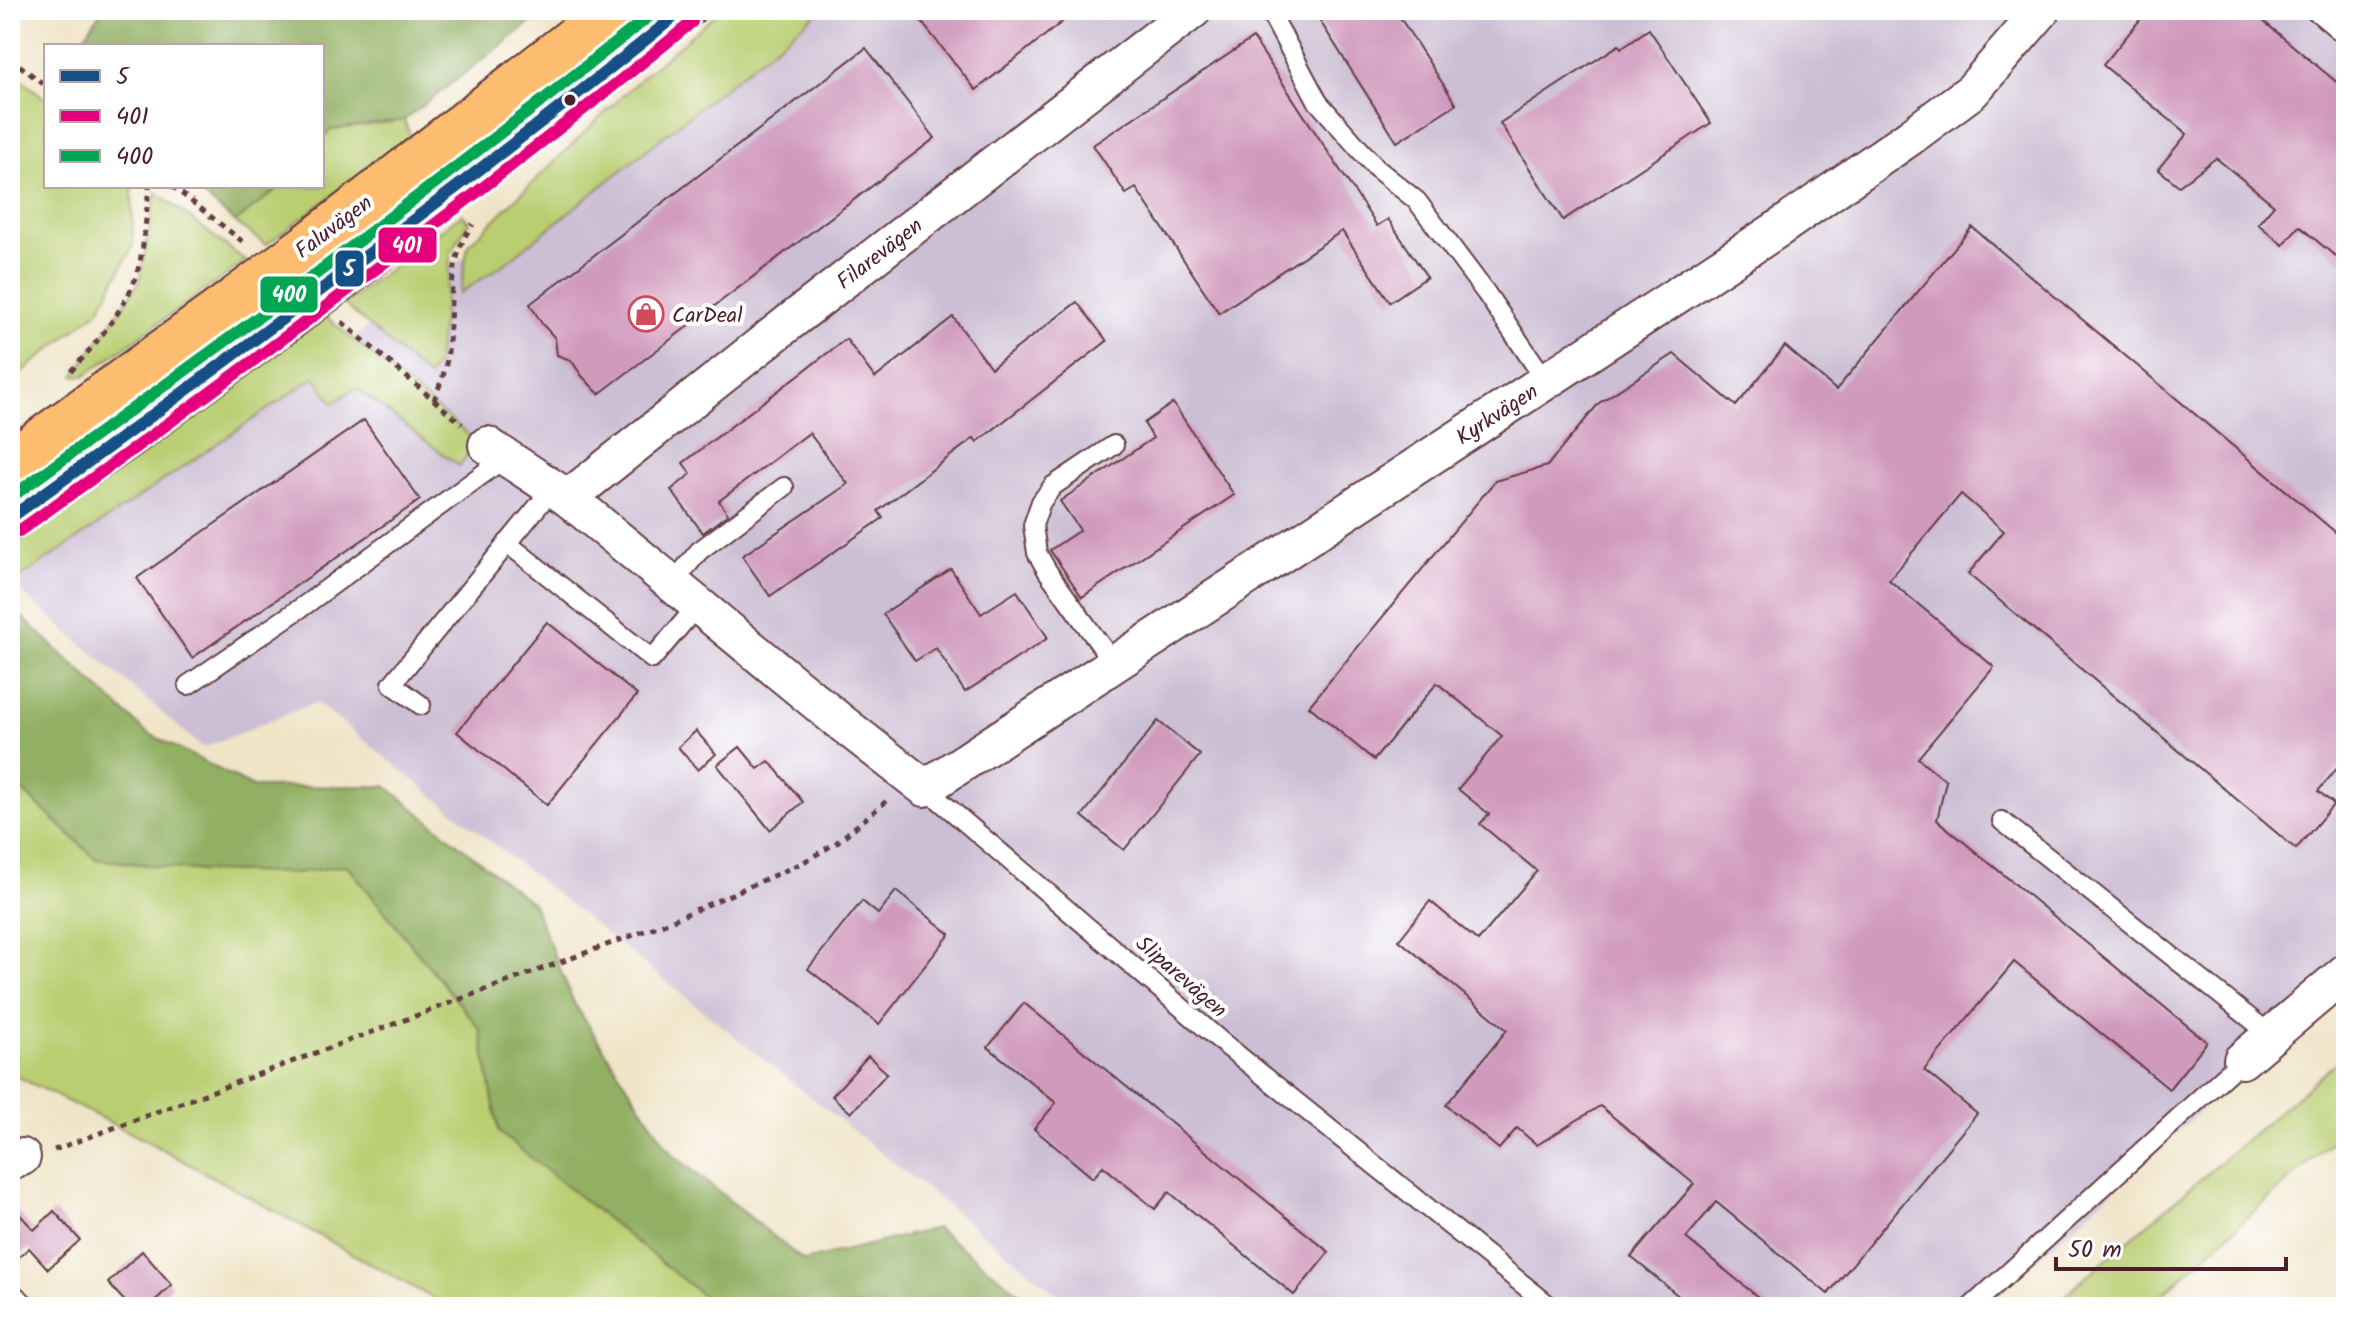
<svg xmlns="http://www.w3.org/2000/svg" width="2356" height="1317" viewBox="0 0 2356 1317" font-family="Kalam,sans-serif">
<style>
.industrial{fill:#ccbed4}
.green{fill:#b9cd71;stroke:#82764e;stroke-width:2}
.forest{fill:#92b063;stroke:#6e6847;stroke-width:2}
.building{fill:#d09abd}
.lines{fill:none;stroke-linecap:round;stroke-linejoin:round}
.lane-casing{stroke:#633d42;stroke-width:22}
.street-casing{stroke:#633d42;stroke-width:40}
.highway-casing{stroke:#633d42;stroke-width:48}
.path{stroke:#633d42;stroke-width:5;stroke-dasharray:6 6;stroke-linecap:butt}
.lane{stroke:#fff;stroke-width:18}
.street{stroke:#fff;stroke-width:36}
.highway{stroke:#fcbd6f;stroke-width:44}
.highway-bridge-casing{stroke:#633d42;stroke-width:48;stroke-linecap:butt}
.highway-bridge{stroke:#fcbd6f;stroke-width:44}
.bus-1-casing{stroke:#fff;stroke-width:18}
.bus-2-casing{stroke:#fff;stroke-width:18}
.bus-3-casing{stroke:#fff;stroke-width:18}
.bus-1{stroke:#135086;stroke-width:12}
.bus-2{stroke:#e5007d;stroke-width:12}
.bus-3{stroke:#00a651;stroke-width:12}
.bus-dot{fill:#4a1f2b;stroke:#fff;stroke-width:3}
.labels{text-anchor:middle;stroke-width:8;stroke-linejoin:round;paint-order:stroke}
.street-label{font-size:22px;fill:#4a1f2b;stroke:#fff}
.poi-label{font-size:22px;fill:#4a1f2b;stroke:#fff;text-anchor:start}
.line-badge{stroke:#fff;stroke-width:3}
.badge-label{font-size:22px;text-anchor:middle;font-weight:bold;fill:#fff}
</style>
<rect width="100%" height="100%" fill="#fff"/>
<filter id="ink" filterUnits="userSpaceOnUse"><feTurbulence type="fractalNoise" baseFrequency=".0125" numOctaves="2"/><feDisplacementMap in="SourceGraphic" scale="16" xChannelSelector="R" yChannelSelector="G"/><feConvolveMatrix kernelMatrix="1 2 1 2 8 2 1 2 1" color-interpolation-filters="sRGB"/></filter>
<filter id="wash" filterUnits="userSpaceOnUse"><feTurbulence type="fractalNoise" baseFrequency=".006" numOctaves="4" result="noise"/><feDisplacementMap in="SourceGraphic" scale="32" xChannelSelector="R" yChannelSelector="G"/><feGaussianBlur stdDeviation="1.8" result="paint"/><feColorMatrix in="noise" values="0 0 0 0 0 0 0 0 0 0 0 0 0 0 0 0 0 1.4 0 .05"/><feComposite in="paint" operator="in"/></filter>
<g filter="url(#wash)">
<rect width="100%" height="100%" fill="#f0e4c7"/>
<!-- industrial -->
<path class="industrial" d="M 802,10 L 2346,10 L 2346,978 L 1985,1307 L 1074,1307 L 316,702 L 203,748 L 14,586 Z"/>
<!-- green -->
<g class="green">
<path d="M 721,10 L 821,10 L 507,262 L 460,293 L 468,245 L 642,77 Z"/>
<path d="M 10,71 L 46,99 L 46,186 L 132,186 L 133,246 L 99,310 L 10,382 L 10,156 L 19,144 L 10,136 Z"/>
<path d="M 404,120 L 411,137 L 266,245 L 235,222 L 281,186 L 322,186 L 322,140 L 330,130 Z"/>
<path d="M 156,192 L 246,261 L 84,376 L 74,376 L 139,283 Z"/>
<path d="M 462,214 L 469,222 L 451,253 L 437,363 L 428,377 L 344,304 Z"/>
<path d="M 325,316 L 477,442 L 459,466 L 356,388 L 333,403 L 315,377 L 10,585 L 10,538 Z"/>
<path d="M 10,779 L 96,859 L 202,871 L 296,873 L 347,865 L 480,1029 L 499,1132 L 717,1307 L 449,1307 L 147,1141 L 10,1073 Z"/>
<path d="M 2346,1054 L 2346,1129 L 2148,1307 L 2051,1307 Z"/>
</g>
<!-- forest -->
<g class="forest">
<path d="M 102,10 L 547,10 L 404,120 L 330,130 L 322,140 L 322,46 L 78,46 Z"/>
<path d="M 192,186 L 281,186 L 235,222 Z"/>
<path d="M 10,606 L 146,732 L 253,787 L 386,786 L 533,904 L 574,1003 L 671,1153 L 804,1261 L 936,1228 L 1038,1307 L 717,1307 L 499,1132 L 480,1029 L 347,865 L 296,873 L 202,871 L 96,859 L 10,779 Z"/>
</g>
<g id="blocks">
<!-- building -->
<g class="building">
<path d="M 912,10 L 1077,10 L 976,90 Z"/>
<path d="M 1313,10 L 1395,10 L 1456,104 L 1397,142 Z"/>
<path d="M 2148,10 L 2250,10 L 2346,90 L 2346,265 L 2299,226 L 2283,245 L 2258,224 L 2274,205 L 2216,158 L 2179,186 L 2158,169 L 2187,134 L 2103,65 Z"/>
<path d="M 1649,29 L 1711,123 L 1563,220 L 1500,123 L 1619,45 L 1621,48 Z"/>
<path d="M 1253,38 L 1377,226 L 1388,219 L 1427,277 L 1390,302 L 1342,231 L 1219,313 L 1136,188 L 1126,194 L 1093,145 Z"/>
<path d="M 866,48 L 935,138 L 599,394 L 582,376 L 571,360 L 557,355 L 555,338 L 542,324 L 530,304 Z"/>
<path d="M 1972,227 L 2346,541 L 2346,758 L 2318,791 L 2334,804 L 2296,849 L 1968,574 L 2004,531 L 1961,494 L 1889,580 L 1994,667 L 1918,758 L 1946,781 L 1937,820 L 2207,1042 L 2169,1089 L 2014,962 L 1924,1070 L 1977,1114 L 1828,1294 L 1716,1202 L 1686,1238 L 1770,1307 L 1692,1307 L 1631,1257 L 1694,1184 L 1600,1106 L 1537,1145 L 1517,1128 L 1499,1149 L 1446,1105 L 1507,1030 L 1399,940 L 1430,901 L 1478,941 L 1537,871 L 1480,824 L 1489,814 L 1458,789 L 1502,736 L 1437,683 L 1374,760 L 1309,706 L 1495,481 L 1547,466 L 1599,403 L 1674,354 L 1736,406 L 1785,346 L 1836,390 Z"/>
<path d="M 1077,302 L 1107,341 L 977,442 L 974,438 L 878,511 L 883,518 L 770,596 L 742,556 L 848,484 L 809,433 L 719,501 L 728,514 L 703,533 L 671,490 L 691,474 L 683,463 L 846,339 L 875,378 L 953,317 L 991,368 Z"/>
<path d="M 1173,403 L 1234,495 L 1082,597 L 1050,550 L 1080,530 L 1060,501 L 1153,438 L 1144,423 Z"/>
<path d="M 364,420 L 420,500 L 192,658 L 137,578 Z"/>
<path d="M 951,569 L 981,614 L 1017,591 L 1048,638 L 965,692 L 936,648 L 915,661 L 883,614 Z"/>
<path d="M 547,622 L 637,695 L 547,805 L 457,732 Z"/>
<path d="M 1158,721 L 1200,755 L 1124,850 L 1082,816 Z"/>
<path d="M 696,731 L 716,754 L 698,770 L 678,747 Z"/>
<path d="M 740,747 L 758,769 L 769,761 L 803,802 L 770,830 L 717,765 Z"/>
<path d="M 896,891 L 950,934 L 879,1024 L 808,969 L 862,901 L 878,914 Z"/>
<path d="M 1024,1003 L 1329,1252 L 1294,1295 L 1169,1192 L 1155,1209 L 1103,1166 L 1093,1178 L 1034,1129 L 1056,1103 L 988,1047 Z"/>
<path d="M 868,1056 L 887,1073 L 851,1113 L 832,1096 Z"/>
<path d="M 10,1204 L 34,1230 L 54,1211 L 80,1240 L 48,1269 L 29,1248 L 10,1265 Z"/>
<path d="M 142,1251 L 172,1285 L 148,1307 L 130,1307 L 108,1283 Z"/>
</g>
</g>
</g>
<g filter="url(#ink)">
<use href="#blocks" fill-opacity="0" stroke="#633d42" stroke-width="2"/>
<g class="lines">
<defs>
<g id="lane">
<path d="M 1269,10 L 1318,102 L 1376,168 L 1417,201 L 1486,293 L 1546,381"/>
<path d="M 2315,10 L 2346,36"/>
<path d="M 1114,445 L 1053,486 L 1041,502 L 1033,525 L 1037,553 L 1048,572 L 1114,664"/>
<path d="M 507,543 L 652,659 L 698,605"/>
<path d="M 673,583 L 699,551 L 784,487"/>
<path d="M 188,685 L 305,605 L 506,457"/>
<path d="M 421,705 L 392,684 L 553,488"/>
<path d="M 925,788 L 1223,1043 L 1551,1307"/>
<path d="M 2002,821 L 2271,1035"/>
<path d="M 1971,1307 L 2242,1060"/>
</g>
<g id="street">
<path id="s1" d="M 487,445 L 568,498 L 838,720 L 925,788 L 1778,229 L 1910,137 L 1972,91 L 2042,10"/>
<path id="s2" d="M 568,498 L 791,321 L 1193,10"/>
<path d="M 2242,1060 L 2346,972"/>
<path d="M 10,1162 L 22,1157"/>
<path d="M 10,1303 L 15,1307"/>
</g>
<g id="highway">
<path d="M 306,247 L 611,10"/>
<path d="M 351,270 L 619,62 L 682,10"/>
<path d="M 10,463 L 236,299"/>
<path d="M 10,518 L 127,436 L 281,323"/>
</g>
</defs>
<!-- lane casing -->
<use href="#lane" class="lane-casing"/>
<!-- street casing -->
<use href="#street" class="street-casing"/>
<!-- highway casing -->
<use href="#highway" class="highway-casing"/>
<!-- path -->
<g class="path">
<path d="M 10,58 L 46,86"/>
<path d="M 172,186 L 247,245"/>
<path d="M 342,322 L 462,424"/>
<path d="M 71,371 C 94,346 128,306 137,273 C 145,246 146,214 149,186"/>
<path d="M 434,400 C 438,389 444,376 446,364 C 455,318 443,264 473,224"/>
<path d="M 54,1150 L 666,923 L 802,863 L 836,843 L 889,799"/>
</g>
<!-- lane -->
<use href="#lane" class="lane"/>
<!-- street -->
<use href="#street" class="street"/>
<!-- highway -->
<use href="#highway" class="highway"/>
<defs>
<g id="highway-bridge">
<path d="M 236,299 L 306,247"/>
<path d="M 281,323 L 351,270"/>
</g>
</defs>
<!-- highway-bridge casing -->
<use href="#highway-bridge" class="highway-bridge-casing"/>
<!-- highway-bridge -->
<use href="#highway-bridge" class="highway-bridge"/>
<defs>
<path id="bus-1" d="M 10,518 C 162,410 310,299 458,186 C 533,128 609,71 682,10"/>
<path id="bus-2" d="M 19,531 C 171,423 320,312 468,199 C 543,141 619,83 692,22"/>
<path id="bus-3" d="M 10,498 L 282,300 L 533,108 L 657,10"/>
</defs>
<!-- bus-1 casing -->
<use href="#bus-1" class="bus-1-casing"/>
<!-- bus-2 casing -->
<use href="#bus-2" class="bus-2-casing"/>
<!-- bus-3 casing -->
<use href="#bus-3" class="bus-3-casing"/>
<!-- bus-1 -->
<use href="#bus-1" class="bus-1"/>
<!-- bus-2 -->
<use href="#bus-2" class="bus-2"/>
<!-- bus-3 -->
<use href="#bus-3" class="bus-3"/>
</g>
</g>
<!-- icons -->
<defs>
<symbol id="shop-ring" viewBox="-11 -11 22 22"><circle r="9.5" fill="#fff" stroke="#d1495b" stroke-width="1.5"/><path d="M-5-2.5h2.3a2.7 3.5 0 0 1 5.4 0H5L5.5 6h-11ZM-1.5-2.5h3a1.5 2.3 0 0 0-3 0Z" fill="#d1495b"/></symbol>
</defs>
<g fill-rule="evenodd">
<use href="#shop-ring" x="626" y="294" width="40" height="40"/>
</g>
<!-- markers -->
<circle class="bus-dot" cx="570" cy="100" r="7"/>
<g class="labels">
<!-- street labels -->
<g class="street-label">
<text transform="translate(333 226) rotate(-37)" y="8">Faluvägen</text>
<text dy="8" stroke="none"><textPath href="#s2" startOffset="396">Filarevägen</textPath></text>
<text dy="8" stroke="none"><textPath href="#s1" startOffset="1240">Kyrkvägen</textPath></text>
<text transform="translate(1182 976) rotate(41)" y="8">Sliparevägen</text>
</g>
<!-- poi labels -->
<g class="poi-label">
<text x="672" y="322">CarDeal</text>
</g>
</g>
<g class="line-badge">
<rect x="377" y="226" width="61" height="38" rx="8" fill="#e5007d"/>
<rect x="334" y="249" width="31" height="39" rx="8" fill="#135086"/>
<rect x="259" y="275" width="60" height="39" rx="8" fill="#00a651"/>
</g>
<g class="badge-label">
<text x="407" y="253">401</text>
<text x="349" y="276">5</text>
<text x="289" y="302">400</text>
</g>
<!-- margin -->
<rect width="2356" height="1317" fill="none" stroke="#fff" stroke-width="40"/>
<!-- legend -->
<rect x="44" y="44" width="280" height="144" fill="#ffffff" stroke="#b7a5aa" stroke-width="2"/>
<rect x="60" y="70" width="40" height="12" fill="#135086" stroke="#b7a5aa" stroke-width="2"/>
<text x="116" y="84" font-size="24" fill="#4a1f2b">5</text>
<rect x="60" y="110" width="40" height="12" fill="#e5007d" stroke="#b7a5aa" stroke-width="2"/>
<text x="116" y="124" font-size="24" fill="#4a1f2b">401</text>
<rect x="60" y="150" width="40" height="12" fill="#00a651" stroke="#b7a5aa" stroke-width="2"/>
<text x="116" y="164" font-size="24" fill="#4a1f2b">400</text>
<!-- scale -->
<path d="M2056 1257v12h230v-12" fill="none" stroke="#4a1f2b" stroke-width="4"/>
<text x="2068" y="1257" font-size="24" fill="#4a1f2b" stroke="#ffffff" stroke-width="6" paint-order="stroke">50 m</text>
</svg>
